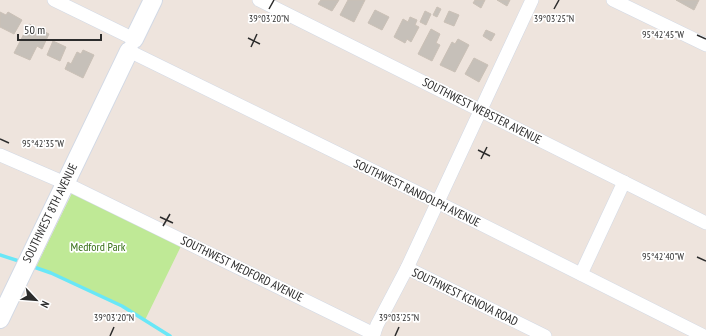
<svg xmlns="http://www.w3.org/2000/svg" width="706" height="336" viewBox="0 0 706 336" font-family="'PT Sans Narrow',sans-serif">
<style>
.green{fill:#bfe996}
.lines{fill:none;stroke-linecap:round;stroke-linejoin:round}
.stream{stroke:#69e7f7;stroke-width:3.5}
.building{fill:#c6c0b9;stroke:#cac0b6}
.street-casing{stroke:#d2d9e5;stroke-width:14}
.secondary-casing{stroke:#d2d9e5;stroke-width:20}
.street{stroke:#fff;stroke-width:13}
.secondary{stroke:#fff;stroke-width:18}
.ticks{fill:none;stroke:#2c2c2c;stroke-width:1.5}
.labels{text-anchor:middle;stroke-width:3.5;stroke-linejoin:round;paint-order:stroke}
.street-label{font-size:12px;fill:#2c2c2c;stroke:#fff}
.park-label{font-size:12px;fill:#366f15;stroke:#fff}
.ticks-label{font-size:10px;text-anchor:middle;fill:#2c2c2c;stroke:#fff;stroke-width:3.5;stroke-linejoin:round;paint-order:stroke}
</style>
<rect width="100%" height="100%" fill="#eee4dd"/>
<!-- green -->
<path class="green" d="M 75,187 L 184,240 L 145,320 C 111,299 74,281 36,267 Z"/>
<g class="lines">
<!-- stream -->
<g class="stream">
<path d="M 0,255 L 22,262"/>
<path d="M 31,266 L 51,273 L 122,306 L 170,336"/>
</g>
</g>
<!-- building -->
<g class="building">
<path d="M 321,0 L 339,0 L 332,11 L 318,4 Z"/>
<path d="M 348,0 L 365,0 L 354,22 L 340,15 Z"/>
<path d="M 475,0 L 485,0 L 481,8 L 473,3 Z"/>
<path d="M 497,0 L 510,0 L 507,6 Z"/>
<path d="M 676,0 L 699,0 L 694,10 Z"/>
<path d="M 437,7 L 441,9 L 437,17 L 433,15 Z"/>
<path d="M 375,10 L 389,17 L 382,30 L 368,23 Z"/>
<path d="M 425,11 L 431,14 L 426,25 L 420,22 Z"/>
<path d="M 449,11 L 459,15 L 454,26 L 444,22 Z"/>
<path d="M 0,12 L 6,15 L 8,12 L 22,20 L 14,34 L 0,27 Z"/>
<path d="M 410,17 L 417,20 L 415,25 L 419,27 L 411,42 L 407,39 L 405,43 L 394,37 L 403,19 L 408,22 Z"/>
<path d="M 29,24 L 49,34 L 42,49 L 37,46 L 30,60 L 14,53 Z"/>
<path d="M 431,29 L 440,34 L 436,43 L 440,45 L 432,61 L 418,54 Z"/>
<path d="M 486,30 L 495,34 L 491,41 L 483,36 Z"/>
<path d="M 458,39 L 469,45 L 455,72 L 440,65 L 452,42 L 455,44 Z"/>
<path d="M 53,41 L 66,47 L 60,61 L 47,55 Z"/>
<path d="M 83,50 L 94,55 L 83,78 L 65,69 L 68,62 L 71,64 L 77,52 L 81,54 Z"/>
<path d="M 474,58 L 488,65 L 479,82 L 465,74 Z"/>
</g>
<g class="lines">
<defs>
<g id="street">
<path d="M 54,0 L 134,39 L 129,51 L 437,202 L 704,336"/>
<path d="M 259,0 L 706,223"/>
<path d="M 613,0 L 706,45"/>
<path d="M 0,155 L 65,183 L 374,334"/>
<path d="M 407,268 L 545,336"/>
<path d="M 581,274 L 624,182"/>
<path d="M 373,336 L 377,325 L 407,268 L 532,0"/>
</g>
<g id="secondary">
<path d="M 134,39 L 153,0"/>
<path d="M 0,319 L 129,51"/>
</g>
</defs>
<!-- street casing -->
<use href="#street" class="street-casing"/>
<!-- secondary casing -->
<use href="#secondary" class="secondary-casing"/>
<!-- street -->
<use href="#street" class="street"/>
<!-- secondary -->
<use href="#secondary" class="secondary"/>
</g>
<!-- ticks -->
<path class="ticks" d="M 269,9 L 274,0M 554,9 L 559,0M 697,35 L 706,39M 248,38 L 260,44M 251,47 L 257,34M 0,139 L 9,143M 478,150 L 490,156M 481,159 L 487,147M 160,217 L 173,223M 163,226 L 170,214M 697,257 L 706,261M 110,336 L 114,327M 395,336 L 399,327"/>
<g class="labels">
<!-- street labels -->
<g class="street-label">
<text transform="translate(482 111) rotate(27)" y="4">SOUTHWEST WEBSTER AVENUE</text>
<text transform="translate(417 193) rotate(26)" y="4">SOUTHWEST RANDOLPH AVENUE</text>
<text transform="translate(50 213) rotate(-64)" y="4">SOUTHWEST 8TH AVENUE</text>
<text transform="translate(242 269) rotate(26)" y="4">SOUTHWEST MEDFORD AVENUE</text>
<text transform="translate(465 297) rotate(26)" y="4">SOUTHWEST KENOVA ROAD</text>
</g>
<!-- park labels -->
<g class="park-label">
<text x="98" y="251">Medford Park</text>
</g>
</g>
<g class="ticks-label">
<text x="554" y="22">39°03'25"N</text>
<text x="269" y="22">39°03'20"N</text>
<text x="663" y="38">95°42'45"W</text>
<text x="43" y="147">95°42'35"W</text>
<text x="663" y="260">95°42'40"W</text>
<text x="114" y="321">39°03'20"N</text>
<text x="399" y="321">39°03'25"N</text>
</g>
<!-- north arrow -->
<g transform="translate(36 300) rotate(116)" stroke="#ffffff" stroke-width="3" paint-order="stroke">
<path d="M0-3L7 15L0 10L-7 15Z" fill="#2c2c2c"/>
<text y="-6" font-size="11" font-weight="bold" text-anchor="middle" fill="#2c2c2c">N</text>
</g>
<!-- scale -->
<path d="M18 34v6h83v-6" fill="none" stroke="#2c2c2c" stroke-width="2"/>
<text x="24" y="34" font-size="12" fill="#2c2c2c" stroke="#ffffff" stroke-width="3" paint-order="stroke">50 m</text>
</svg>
